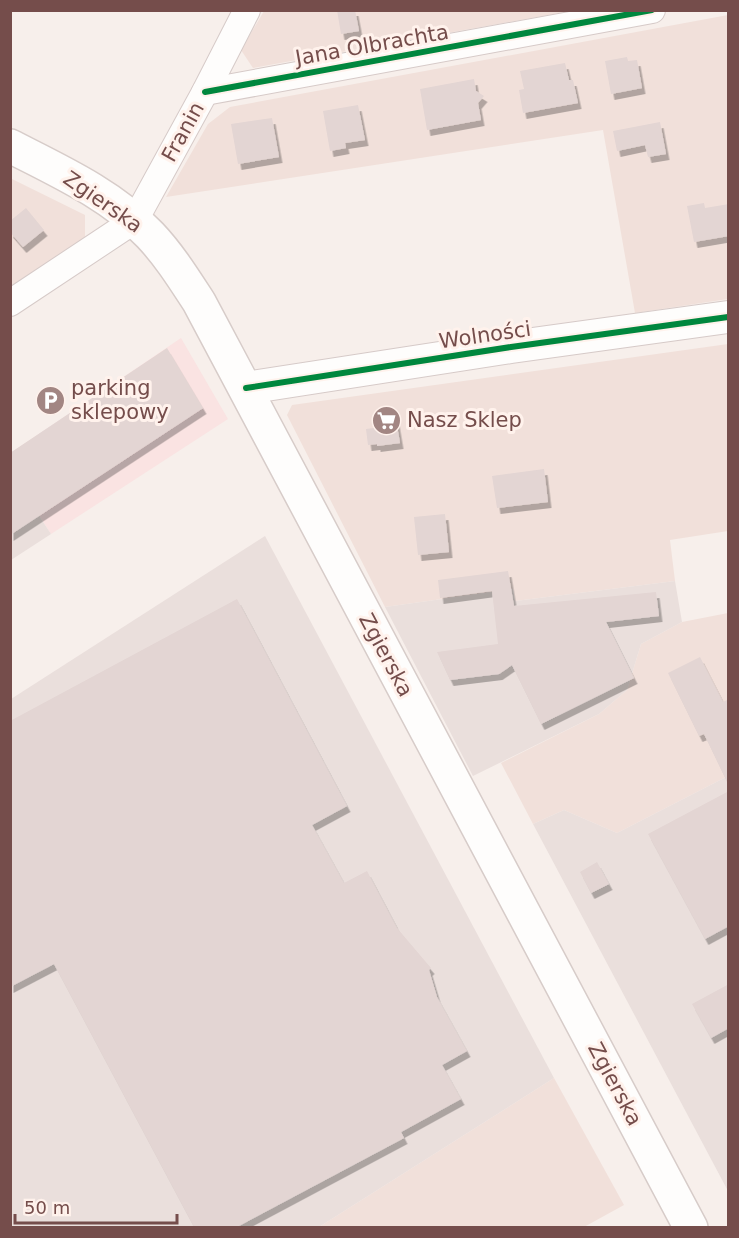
<svg xmlns="http://www.w3.org/2000/svg" width="739" height="1238" viewBox="0 0 739 1238" font-family="'DejaVu Sans',sans-serif">
<style>
.residential{fill:#f1e0da}
.commercial{fill:#fae3e2}
.industrial{fill:#eadfdc}
.building{fill:#e3d5d3;filter:url(#shadow)}
.lines{fill:none;stroke-linecap:round;stroke-linejoin:round}
.minor-casing{stroke:#d6cac8;stroke-width:28}
.tertiary-casing{stroke:#d6cac8;stroke-width:34}
.secondary-casing{stroke:#d7ccc9;stroke-width:36}
.minor{stroke:#fefdfc;stroke-width:26}
.tertiary{stroke:#fefdfc;stroke-width:32}
.secondary{stroke:#fefdfc;stroke-width:33}
.cycleway-casing{stroke:#fff2ec;stroke-width:10}
.cycleway{stroke:#00873e;stroke-width:6}
.labels{text-anchor:middle;stroke-width:6;stroke-linejoin:round;paint-order:stroke}
.street-label{font-size:21px;fill:#754d4b;stroke:#fff2ec}
.poi-label{font-size:21px;fill:#754d4b;stroke:#fff2ec;text-anchor:start}
</style>
<defs>
<filter id="shadow"><feDropShadow dx="3.5" dy="6" stdDeviation="0" flood-color="#0004"/></filter>
</defs>
<rect width="100%" height="100%" fill="#f7efeb"/>
<!-- residential -->
<g class="residential">
<path d="M 264,11 L 570,11 L 253,68 L 241,50 Z"/>
<path d="M 728,15 L 728,299 L 635,313 L 603,130 L 166,197 L 208,124 L 230,107 Z"/>
<path d="M 10,178 L 85,215 L 85,238 L 11,287 Z"/>
<path d="M 728,344 L 728,531 L 670,540 L 675,581 L 515,601 L 513,589 L 385,607 L 287,415 L 292,405 Z"/>
<path d="M 728,613 L 728,776 L 617,833 L 564,810 L 533,824 L 501,763 L 599,714 L 627,690 L 641,644 L 682,622 Z"/>
<path d="M 554,1078 L 624,1205 L 584,1227 L 319,1227 Z"/>
</g>
<!-- commercial -->
<path class="commercial" d="M 181,338 L 228,419 L 51,534 L 11,472 L 11,453 Z"/>
<!-- industrial -->
<g class="industrial">
<path d="M 10,472 L 51,534 L 11,560 L 10,560 Z"/>
<path d="M 265,536 L 554,1078 L 319,1227 L 11,1228 L 11,699 Z"/>
<path d="M 675,581 L 682,622 L 641,644 L 627,690 L 599,714 L 473,776 L 385,607 L 513,589 L 515,601 Z"/>
<path d="M 728,776 L 728,1191 L 533,824 L 564,810 L 617,833 Z"/>
</g>
<!-- building -->
<g class="building">
<path d="M 337,10 L 355,10 L 359,31 L 341,34 Z"/>
<path d="M 627,57 L 628,61 L 637,60 L 642,88 L 611,94 L 605,61 Z"/>
<path d="M 565,63 L 569,80 L 573,80 L 578,103 L 523,113 L 519,90 L 524,89 L 520,71 Z"/>
<path d="M 474,79 L 476,91 L 484,96 L 478,103 L 481,120 L 427,130 L 420,89 Z"/>
<path d="M 358,105 L 365,140 L 345,143 L 346,148 L 330,151 L 323,111 Z"/>
<path d="M 272,118 L 279,157 L 238,164 L 231,124 Z"/>
<path d="M 660,122 L 666,154 L 648,157 L 645,145 L 617,151 L 613,131 Z"/>
<path d="M 704,203 L 705,208 L 729,204 L 729,236 L 694,242 L 687,206 Z"/>
<path d="M 26,208 L 44,230 L 23,247 L 10,232 L 10,221 Z"/>
<path d="M 167,348 L 203,408 L 10,535 L 10,453 Z"/>
<path d="M 395,414 L 400,443 L 377,446 L 377,444 L 368,445 L 366,429 L 374,428 L 373,417 Z"/>
<path d="M 544,469 L 548,502 L 497,508 L 492,476 Z"/>
<path d="M 445,514 L 449,552 L 418,555 L 414,517 Z"/>
<path d="M 508,571 L 514,606 L 656,592 L 659,616 L 606,622 L 634,678 L 541,724 L 512,665 L 499,674 L 450,680 L 437,652 L 498,644 L 492,591 L 440,598 L 438,580 Z"/>
<path d="M 237,599 L 347,806 L 312,825 L 344,883 L 367,871 L 397,928 L 431,968 L 429,970 L 437,997 L 467,1051 L 442,1065 L 461,1099 L 401,1132 L 404,1138 L 237,1227 L 194,1227 L 54,964 L 10,987 L 10,721 Z"/>
<path d="M 700,657 L 723,702 L 729,699 L 729,786 L 704,734 L 699,736 L 668,673 Z"/>
<path d="M 729,791 L 729,926 L 705,939 L 648,834 Z"/>
<path d="M 597,862 L 609,884 L 591,893 L 580,872 Z"/>
<path d="M 729,984 L 729,1028 L 711,1038 L 692,1004 Z"/>
</g>
<g class="lines">
<defs>
<g id="minor">
<path d="M 205,92 L 652,10"/>
<path d="M 10,303 L 135,220 L 205,92 L 247,10"/>
</g>
<path id="tertiary" d="M 246,388 L 511,347 L 728,317"/>
<path id="secondary" d="M 10,146 C 59,171 112,195 150,235 C 169,255 184,279 199,302 L 691,1228"/>
</defs>
<!-- minor casing -->
<use href="#minor" class="minor-casing"/>
<!-- tertiary casing -->
<use href="#tertiary" class="tertiary-casing"/>
<!-- secondary casing -->
<use href="#secondary" class="secondary-casing"/>
<!-- minor -->
<use href="#minor" class="minor"/>
<!-- tertiary -->
<use href="#tertiary" class="tertiary"/>
<!-- secondary -->
<use href="#secondary" class="secondary"/>
<defs>
<g id="cycleway">
<path d="M 205,92 L 652,10"/>
<path d="M 246,388 L 511,347 L 728,317"/>
</g>
</defs>
<!-- cycleway casing -->
<use href="#cycleway" class="cycleway-casing"/>
<!-- cycleway -->
<use href="#cycleway" class="cycleway"/>
</g>
<!-- icons -->
<defs>
<symbol id="parking-disc" viewBox="-11 -11 22 22"><circle r="9.5" fill="#a28683" stroke="#fff2ec"/><path d="M-3.5-5.5H1a3.5 3.5 0 0 1 0 7H-1V5.5H-3.5ZM-1-3.4V-.6H.8a1.4 1.4 0 0 0 0-2.8Z" fill="#fff"/></symbol>
<symbol id="supermarket-disc" viewBox="-11 -11 22 22"><circle r="9.5" fill="#a28683" stroke="#fff2ec"/><path d="M-6-5.5h2.5l.6 2H6L4.5 2H-2.5L-4.4-4H-6ZM-1.5 3.2a1.3 1.3 0 1 0 .1 0ZM3 3.2a1.3 1.3 0 1 0 .1 0Z" fill="#fff"/></symbol>
</defs>
<g fill-rule="evenodd">
<use href="#parking-disc" x="34" y="384" width="33" height="33"/>
<use href="#supermarket-disc" x="370" y="404" width="33" height="33"/>
</g>
<g class="labels">
<!-- street labels -->
<g class="street-label">
<text transform="translate(372 45) rotate(-10)" y="7">Jana Olbrachta</text>
<text transform="translate(183 132) rotate(-61)" y="7">Franin</text>
<text transform="translate(103 202) rotate(35)" y="7">Zgierska</text>
<text transform="translate(485 335) rotate(-8)" y="7">Wolności</text>
<text transform="translate(386 655) rotate(62)" y="7">Zgierska</text>
<text transform="translate(615 1084) rotate(62)" y="7">Zgierska</text>
</g>
<!-- poi labels -->
<g class="poi-label">
<text x="71" y="395">parking<tspan x="71" dy="24">sklepowy</tspan></text>
<text x="407" y="427">Nasz Sklep</text>
</g>
</g>
<!-- border -->
<rect width="739" height="1238" fill="none" stroke="#754d4b" stroke-width="24"/>
<!-- scale -->
<path d="M15 1214v9h162v-9" fill="none" stroke="#754d4b" stroke-width="3"/>
<text x="24" y="1214" font-size="18" fill="#754d4b" stroke="#fff2ec" stroke-width="4.5" paint-order="stroke">50 m</text>
</svg>
